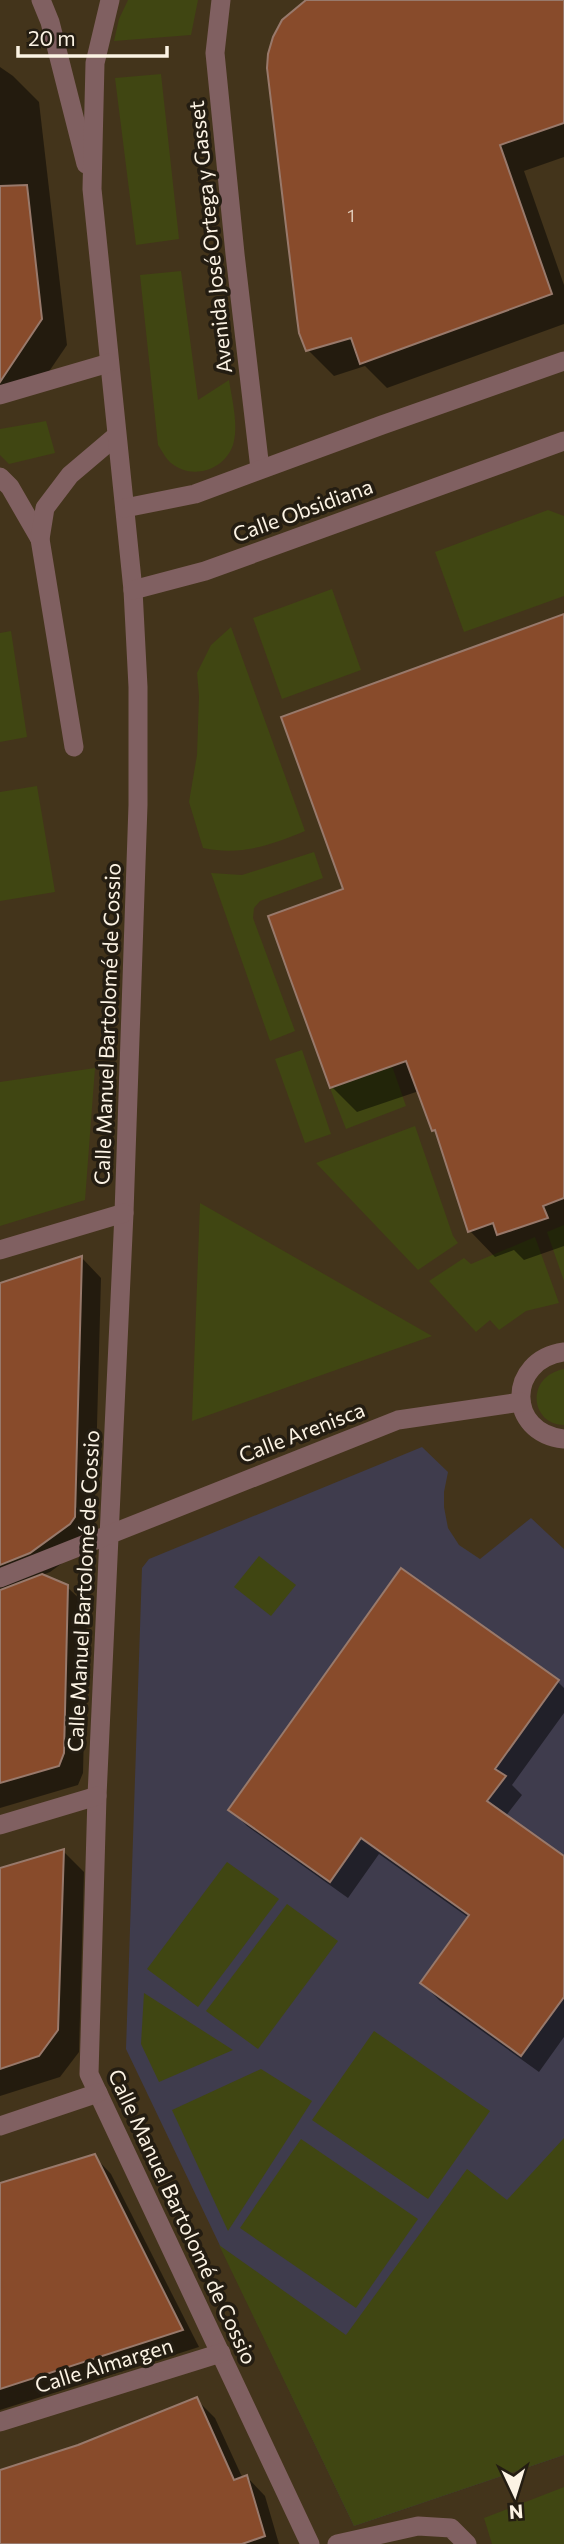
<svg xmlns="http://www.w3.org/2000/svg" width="564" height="2544" viewBox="0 0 564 2544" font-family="Commissioner,sans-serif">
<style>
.education{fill:#3f3c4d}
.green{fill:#404612}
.shadow{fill:#0007}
.building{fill:#884b2b;stroke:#98796b;stroke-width:2}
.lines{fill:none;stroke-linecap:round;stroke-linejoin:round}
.service{stroke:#806061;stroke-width:19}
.minor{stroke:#806061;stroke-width:19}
.labels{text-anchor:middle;stroke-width:7;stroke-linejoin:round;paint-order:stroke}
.number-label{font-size:18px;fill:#dfc9b6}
.street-label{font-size:21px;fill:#fcf3e4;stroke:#241d12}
</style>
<rect width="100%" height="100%" fill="#43341b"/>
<!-- education -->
<path class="education" d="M 422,1447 L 448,1472 L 444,1492 L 444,1507 L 448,1528 L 459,1545 L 480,1559 L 531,1518 L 564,1549 L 564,2455 L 354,2526 L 126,2049 L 142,1568 L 149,1559 Z"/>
<!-- green -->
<g class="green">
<path d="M 128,0 L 198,0 L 191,35 L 114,41 L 119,19 Z"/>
<path d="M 161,74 L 179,239 L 136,245 L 115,78 Z"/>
<path d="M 181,271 L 198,400 L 229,380 C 232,400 239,426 233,445 C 224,471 191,480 171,463 C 166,459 162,451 158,445 L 140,275 Z"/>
<path d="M 46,421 L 55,453 L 9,464 L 0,455 L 0,429 Z"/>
<path d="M 548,510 L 564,516 L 564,596 L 464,632 L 435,552 Z"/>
<path d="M 332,589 L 361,670 L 282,699 L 253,618 Z"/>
<path d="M 231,627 L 305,831 C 271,845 241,856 203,848 L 189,802 L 197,755 L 199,696 L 197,673 L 211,645 Z"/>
<path d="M 11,631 L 27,737 L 0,742 L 0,633 Z"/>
<path d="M 37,786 L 55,892 L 0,901 L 0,792 Z"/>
<path d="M 314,852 L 323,878 L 260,901 L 254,908 L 253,918 L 295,1031 L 270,1041 L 211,873 L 242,875 Z"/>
<path d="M 302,1050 L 331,1134 L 305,1143 L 275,1059 Z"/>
<path d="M 392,1066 L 406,1106 L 346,1129 L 330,1088 Z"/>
<path d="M 95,1068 L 85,1200 L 0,1226 L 0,1082 Z"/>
<path d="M 415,1126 L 453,1236 L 458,1243 L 418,1270 L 316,1163 Z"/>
<path d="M 200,1203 L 432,1336 L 192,1421 Z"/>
<path d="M 564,1225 L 564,1281 L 547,1232 Z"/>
<path d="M 535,1237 L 559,1303 L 526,1311 L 499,1330 L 490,1320 L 476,1332 L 429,1281 L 464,1258 L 471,1264 Z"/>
<path d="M 564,1369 L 564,1425 C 531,1425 524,1377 564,1369 Z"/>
<path d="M 259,1556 L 296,1585 L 271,1616 L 234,1587 Z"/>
<path d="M 227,1862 L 279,1899 L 198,2007 L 147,1969 Z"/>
<path d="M 287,1904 L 338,1941 L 258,2049 L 206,2011 Z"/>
<path d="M 144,1993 L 233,2050 L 159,2082 L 141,2044 Z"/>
<path d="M 374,2031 L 490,2111 L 428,2199 L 312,2120 Z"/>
<path d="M 261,2069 L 312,2101 L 228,2231 L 172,2110 Z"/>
<path d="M 564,2138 L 564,2455 L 354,2526 L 219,2245 L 346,2335 L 467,2169 L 507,2200 Z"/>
<path d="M 301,2139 L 418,2219 L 356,2308 L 240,2228 Z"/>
<path d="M 564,2487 L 564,2544 L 492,2544 L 484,2518 Z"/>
</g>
<!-- shadow -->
<g class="shadow">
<path d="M 314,0 L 564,0 L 564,157 L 524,171 L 564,285 L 564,324 L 387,388 L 365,366 L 334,376 L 308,350 Z"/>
<path d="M 0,67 L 13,76 L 39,102 L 67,345 L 48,373 L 0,389 Z"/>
<path d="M 564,616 L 564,1246 L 524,1260 L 514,1250 L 495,1257 L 470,1231 L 438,1135 L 433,1130 L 419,1091 L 357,1112 L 332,1087 L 346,890 Z"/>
<path d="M 82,1258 L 101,1278 L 94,1537 L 90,1543 L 50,1572 L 40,1576 L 67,1587 L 87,1606 L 83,1773 L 78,1785 L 0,1808 L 0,1285 Z"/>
<path d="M 557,1681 L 564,1688 L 564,1713 L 512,1785 L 522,1795 L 505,1817 L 564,1858 L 564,2037 L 539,2072 L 439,2000 L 422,1983 L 469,1918 L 379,1854 L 348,1898 L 247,1826 L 230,1809 Z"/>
<path d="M 63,1851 L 84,1872 L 79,2052 L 60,2077 L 0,2096 L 0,1870 Z"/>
<path d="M 94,2156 L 111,2174 L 199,2347 L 0,2410 L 0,2186 Z"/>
<path d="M 196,2399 L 215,2418 L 243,2479 L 247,2477 L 265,2496 L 279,2544 L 0,2544 L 0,2472 L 78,2447 Z"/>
</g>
<!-- building -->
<g class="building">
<path d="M 306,0 L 564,0 L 564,123 L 500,145 L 552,294 L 360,364 L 351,338 L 306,351 L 299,333 L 297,318 L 267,68 L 268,54 L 273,37 L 282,20 Z"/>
<path d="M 27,185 L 42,319 L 0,382 L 0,186 Z"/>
<path d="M 564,614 L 564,1198 L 543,1206 L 548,1218 L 497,1235 L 493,1223 L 468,1232 L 435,1130 L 432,1131 L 406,1061 L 330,1088 L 290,978 L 268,916 L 343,889 L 281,717 Z"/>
<path d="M 82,1256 L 75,1517 L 70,1524 L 30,1553 L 0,1565 L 0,1283 Z"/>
<path d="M 401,1568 L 559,1680 L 495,1769 L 506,1776 L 487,1801 L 564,1856 L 564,1997 L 521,2056 L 420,1983 L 469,1915 L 361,1838 L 330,1882 L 228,1810 Z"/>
<path d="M 42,1574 L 68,1585 L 64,1753 L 59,1766 L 0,1783 L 0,1590 Z"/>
<path d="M 64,1849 L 58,2030 L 39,2056 L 0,2069 L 0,1868 Z"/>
<path d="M 95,2154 L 183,2330 L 0,2389 L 0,2183 Z"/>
<path d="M 197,2397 L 234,2480 L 247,2475 L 265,2536 L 242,2544 L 0,2544 L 0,2470 L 78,2445 Z"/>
</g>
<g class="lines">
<!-- service -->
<g class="service">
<path d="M 0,477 L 10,487 L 40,539"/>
<path d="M 74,747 L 40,539 L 45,508 L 70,475 L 116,436"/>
</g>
<!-- minor -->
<g class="minor">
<path d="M 41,0 L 50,22 L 86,164"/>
<path d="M 110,0 L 95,63 L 92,189 L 133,590 L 138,687 L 138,805 L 124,1213 L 97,1796 L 89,2074 L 310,2544"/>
<path d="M 221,0 L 215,53 L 235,254 L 260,469"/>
<path d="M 0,395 L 109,363"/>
<path d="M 125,508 L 195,494 L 382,425 L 564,361"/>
<path d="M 133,590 L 205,571 L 564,441"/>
<path d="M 0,1250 L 124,1213"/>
<path d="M 564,1352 C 507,1360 506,1433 564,1439"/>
<path d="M 0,1578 L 398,1420 L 521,1402"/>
<path d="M 0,1825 L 97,1796"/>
<path d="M 0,2126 L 98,2093"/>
<path d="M 0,2422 L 221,2353"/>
<path d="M 337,2544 L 418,2526 L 451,2528 L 467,2544"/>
</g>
</g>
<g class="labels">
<!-- number labels -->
<g class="number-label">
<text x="351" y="222">1</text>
</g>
<!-- street labels -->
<g class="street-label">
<text transform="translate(211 237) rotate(-96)" y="7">Avenida José Ortega y Gasset</text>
<text transform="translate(303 511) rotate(-20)" y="7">Calle Obsidiana</text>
<text transform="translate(108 1024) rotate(-88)" y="7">Calle Manuel Bartolomé de Cossio</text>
<text transform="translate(302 1433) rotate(-21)" y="7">Calle Arenisca</text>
<text transform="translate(84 1591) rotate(-87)" y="7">Calle Manuel Bartolomé de Cossio</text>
<text transform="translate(182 2217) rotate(65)" y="7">Calle Manuel Bartolomé de Cossio</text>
<text transform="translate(104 2366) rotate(-17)" y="7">Calle Almargen</text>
</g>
</g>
<!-- north arrow -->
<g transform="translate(515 2495) rotate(176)" stroke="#241d12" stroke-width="5" paint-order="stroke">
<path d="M0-5L12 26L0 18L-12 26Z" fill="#fcf3e4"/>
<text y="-10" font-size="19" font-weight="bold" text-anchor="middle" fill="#fcf3e4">N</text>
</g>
<!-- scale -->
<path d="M18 46v10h149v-10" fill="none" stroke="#fcf3e4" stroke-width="3.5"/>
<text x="28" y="46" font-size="21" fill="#fcf3e4" stroke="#241d12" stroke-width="5" paint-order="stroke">20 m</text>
</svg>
